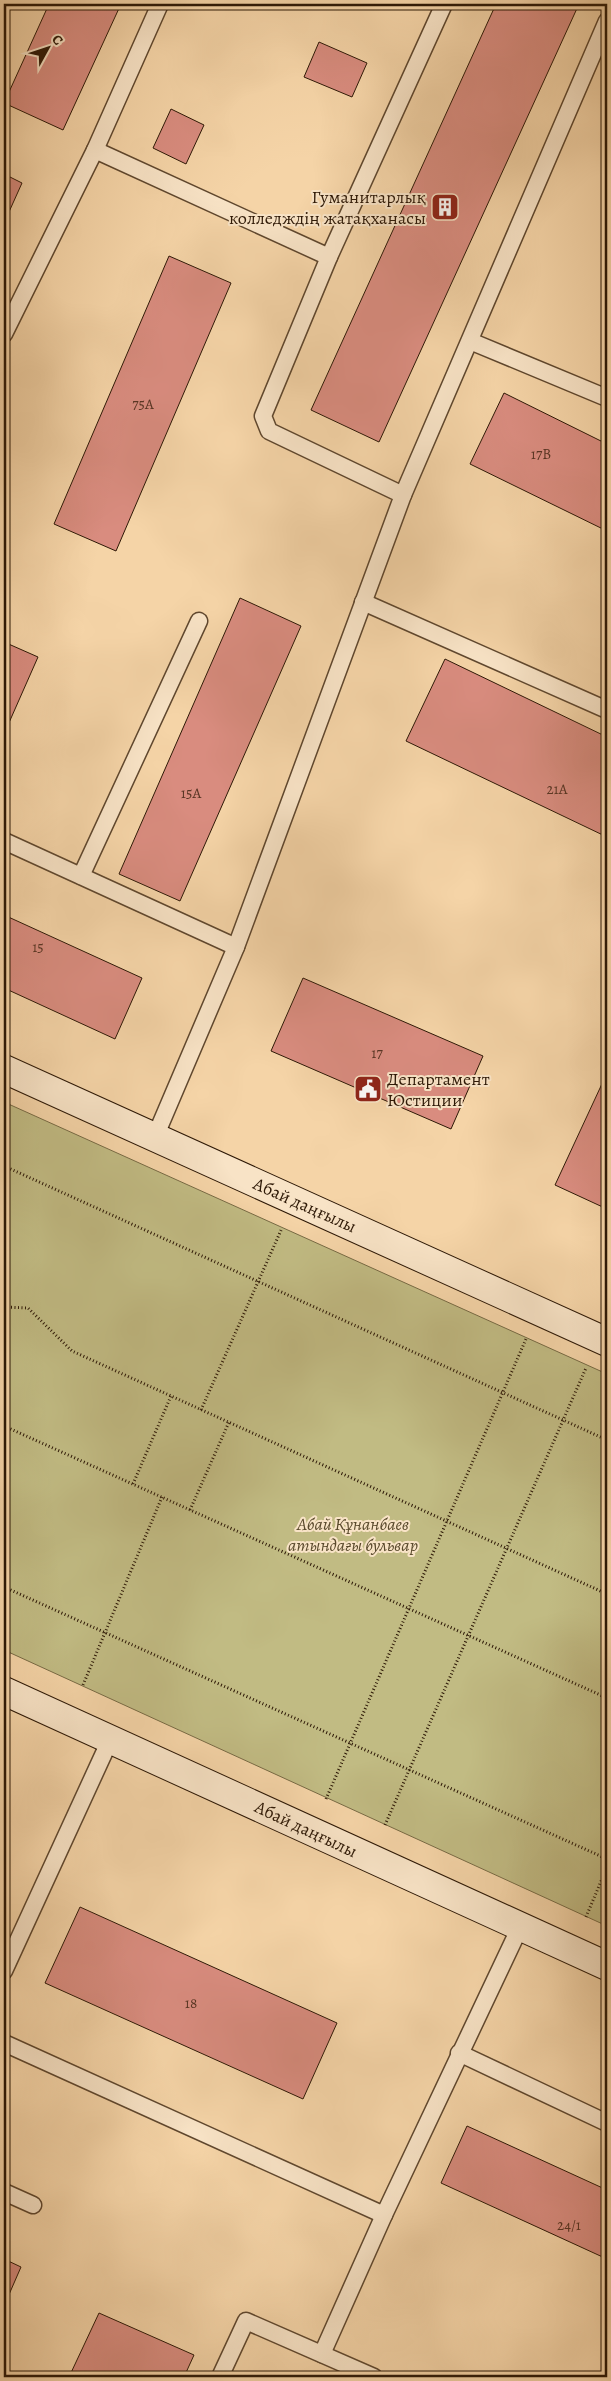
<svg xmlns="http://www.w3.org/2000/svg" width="611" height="2381" viewBox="0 0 611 2381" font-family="Alegreya,serif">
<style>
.green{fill:#c1bb83;stroke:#776a44}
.building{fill:#d98c7f;stroke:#2d1806}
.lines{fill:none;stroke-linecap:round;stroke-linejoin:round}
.service-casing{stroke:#5f472e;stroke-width:19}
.secondary-casing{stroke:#2d1806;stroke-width:30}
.path{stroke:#2d1806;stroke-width:3;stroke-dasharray:1 2.5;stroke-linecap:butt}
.service{stroke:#f8e3c6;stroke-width:16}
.secondary{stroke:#f8e3c6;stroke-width:28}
.labels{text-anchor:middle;stroke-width:4;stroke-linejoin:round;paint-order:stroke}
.number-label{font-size:15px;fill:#583524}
.poi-label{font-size:18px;fill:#2d1806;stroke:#f8e3c6;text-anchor:end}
.street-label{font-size:18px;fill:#2d1806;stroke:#f8e3c6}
.park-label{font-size:18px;font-style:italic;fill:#59492c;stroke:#f8e3c6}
</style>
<rect width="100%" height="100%" fill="#f5d4a7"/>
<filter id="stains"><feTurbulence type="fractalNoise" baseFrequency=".004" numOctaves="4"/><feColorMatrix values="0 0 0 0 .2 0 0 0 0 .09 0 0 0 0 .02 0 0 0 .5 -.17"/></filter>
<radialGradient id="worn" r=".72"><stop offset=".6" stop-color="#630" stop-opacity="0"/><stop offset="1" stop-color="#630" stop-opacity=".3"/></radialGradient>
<!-- green -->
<path class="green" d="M 4,1102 L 607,1374 L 607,1926 L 4,1650 Z"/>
<!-- building -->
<g class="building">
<path d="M 49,4 L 121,4 L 63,130 L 4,103 Z"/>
<path d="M 496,4 L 579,4 L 379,442 L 311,410 Z"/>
<path d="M 319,42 L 367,63 L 352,97 L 304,77 Z"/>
<path d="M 171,109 L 204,125 L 186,164 L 153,148 Z"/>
<path d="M 4,174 L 22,183 L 4,223 Z"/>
<path d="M 169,256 L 231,283 L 116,551 L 54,524 Z"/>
<path d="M 504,393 L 607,444 L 607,531 L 470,464 Z"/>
<path d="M 240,598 L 301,626 L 180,901 L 119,874 Z"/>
<path d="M 4,642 L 38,657 L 4,734 Z"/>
<path d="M 445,659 L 607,737 L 607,837 L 406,741 Z"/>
<path d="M 4,915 L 142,978 L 115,1039 L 4,988 Z"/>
<path d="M 303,978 L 483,1056 L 451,1129 L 271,1051 Z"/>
<path d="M 607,1073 L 607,1209 L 555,1185 Z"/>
<path d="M 80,1907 L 337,2023 L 303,2099 L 45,1983 Z"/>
<path d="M 467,2126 L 607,2190 L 607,2259 L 441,2183 Z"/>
<path d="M 4,2259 L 21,2267 L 4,2306 Z"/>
<path d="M 99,2313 L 194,2355 L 184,2377 L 69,2377 Z"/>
</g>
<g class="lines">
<defs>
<g id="service">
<path d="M 95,150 L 329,257 L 444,4"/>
<path d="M 4,334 L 95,150 L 160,4"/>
<path d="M 470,341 L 607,398"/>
<path d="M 403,495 L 607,21"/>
<path d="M 363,602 L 607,710"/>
<path d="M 4,841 L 236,947 L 155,1137"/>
<path d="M 81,876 L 199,621"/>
<path d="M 236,947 L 403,495 L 269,431 L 263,416 L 329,257"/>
<path d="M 4,1971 L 110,1740"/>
<path d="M 4,2043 L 384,2215"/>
<path d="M 459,2053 L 607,2123"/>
<path d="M 4,2192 L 33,2205"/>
<path d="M 322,2354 L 384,2215 L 520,1927"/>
<path d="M 220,2377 L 246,2321 L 374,2377"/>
</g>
<g id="secondary">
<path d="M 4,1069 L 607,1342"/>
<path d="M 4,1691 L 607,1966"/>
</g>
</defs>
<!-- service casing -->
<use href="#service" class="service-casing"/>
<!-- secondary casing -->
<use href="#secondary" class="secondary-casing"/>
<!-- path -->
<g class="path">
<path d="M 4,1166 L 607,1440"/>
<path d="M 4,1307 L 28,1308 L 72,1351 L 607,1594"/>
<path d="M 201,1410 L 282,1228"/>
<path d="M 4,1426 L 607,1698"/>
<path d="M 133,1484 L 171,1396"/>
<path d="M 190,1510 L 229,1422"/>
<path d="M 4,1587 L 607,1859"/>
<path d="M 83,1685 L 162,1497"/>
<path d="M 326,1799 L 526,1339"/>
<path d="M 385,1825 L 586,1368"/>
<path d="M 586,1917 L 607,1867"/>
</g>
<!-- service -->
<use href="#service" class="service"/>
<!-- secondary -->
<use href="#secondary" class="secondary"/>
</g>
<!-- icons -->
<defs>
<symbol id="building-square" viewBox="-11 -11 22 22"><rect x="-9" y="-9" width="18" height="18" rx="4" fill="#8f2418" stroke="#f8e3c6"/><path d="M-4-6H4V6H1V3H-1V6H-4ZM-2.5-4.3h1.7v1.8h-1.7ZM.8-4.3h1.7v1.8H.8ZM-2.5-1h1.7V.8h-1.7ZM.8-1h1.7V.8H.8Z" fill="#fff"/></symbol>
<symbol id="civic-square" viewBox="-11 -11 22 22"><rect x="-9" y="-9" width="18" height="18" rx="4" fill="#8f2418" stroke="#f8e3c6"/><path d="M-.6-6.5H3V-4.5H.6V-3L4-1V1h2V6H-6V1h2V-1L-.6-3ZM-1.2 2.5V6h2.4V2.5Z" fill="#fff"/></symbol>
</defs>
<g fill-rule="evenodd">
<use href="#building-square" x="429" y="191" width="32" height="32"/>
<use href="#civic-square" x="352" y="1073" width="32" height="32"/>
</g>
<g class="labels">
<!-- number labels -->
<g class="number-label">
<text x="143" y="409">75А</text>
<text x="541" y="459">17В</text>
<text x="557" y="794">21А</text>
<text x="191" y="798">15А</text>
<text x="38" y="952">15</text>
<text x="377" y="1058">17</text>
<text x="191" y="2008">18</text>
<text x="569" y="2230">24/1</text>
</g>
<!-- poi labels -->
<g class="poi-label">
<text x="426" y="203">Гуманитарлық<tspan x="426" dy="21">колледждің жатақханасы</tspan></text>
<text x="387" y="1085" text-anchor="start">Департамент<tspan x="387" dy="21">Юстиции</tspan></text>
</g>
<!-- street labels -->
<g class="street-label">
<text transform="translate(305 1205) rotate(24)" y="6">Абай даңғылы</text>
<text transform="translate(306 1829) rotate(25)" y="6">Абай даңғылы</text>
</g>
<!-- park labels -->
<g class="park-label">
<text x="353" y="1530">Абай Құнанбаев<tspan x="353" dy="21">атындағы бульвар</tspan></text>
</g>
</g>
<!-- margin -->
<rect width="611" height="2381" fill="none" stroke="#f5d4a7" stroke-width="20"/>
<rect x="5" y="5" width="601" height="2371" fill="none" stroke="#2d1806" stroke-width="2.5"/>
<rect x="10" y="10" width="591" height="2361" fill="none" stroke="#2d1806"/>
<!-- north arrow -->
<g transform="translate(48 48) rotate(50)" stroke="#f8e3c6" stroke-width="4" paint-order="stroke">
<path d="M0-4L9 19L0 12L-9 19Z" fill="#2d1806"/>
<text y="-8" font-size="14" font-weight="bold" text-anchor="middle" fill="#2d1806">С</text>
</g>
<rect width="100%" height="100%" filter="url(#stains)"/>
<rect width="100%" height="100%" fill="url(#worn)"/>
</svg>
